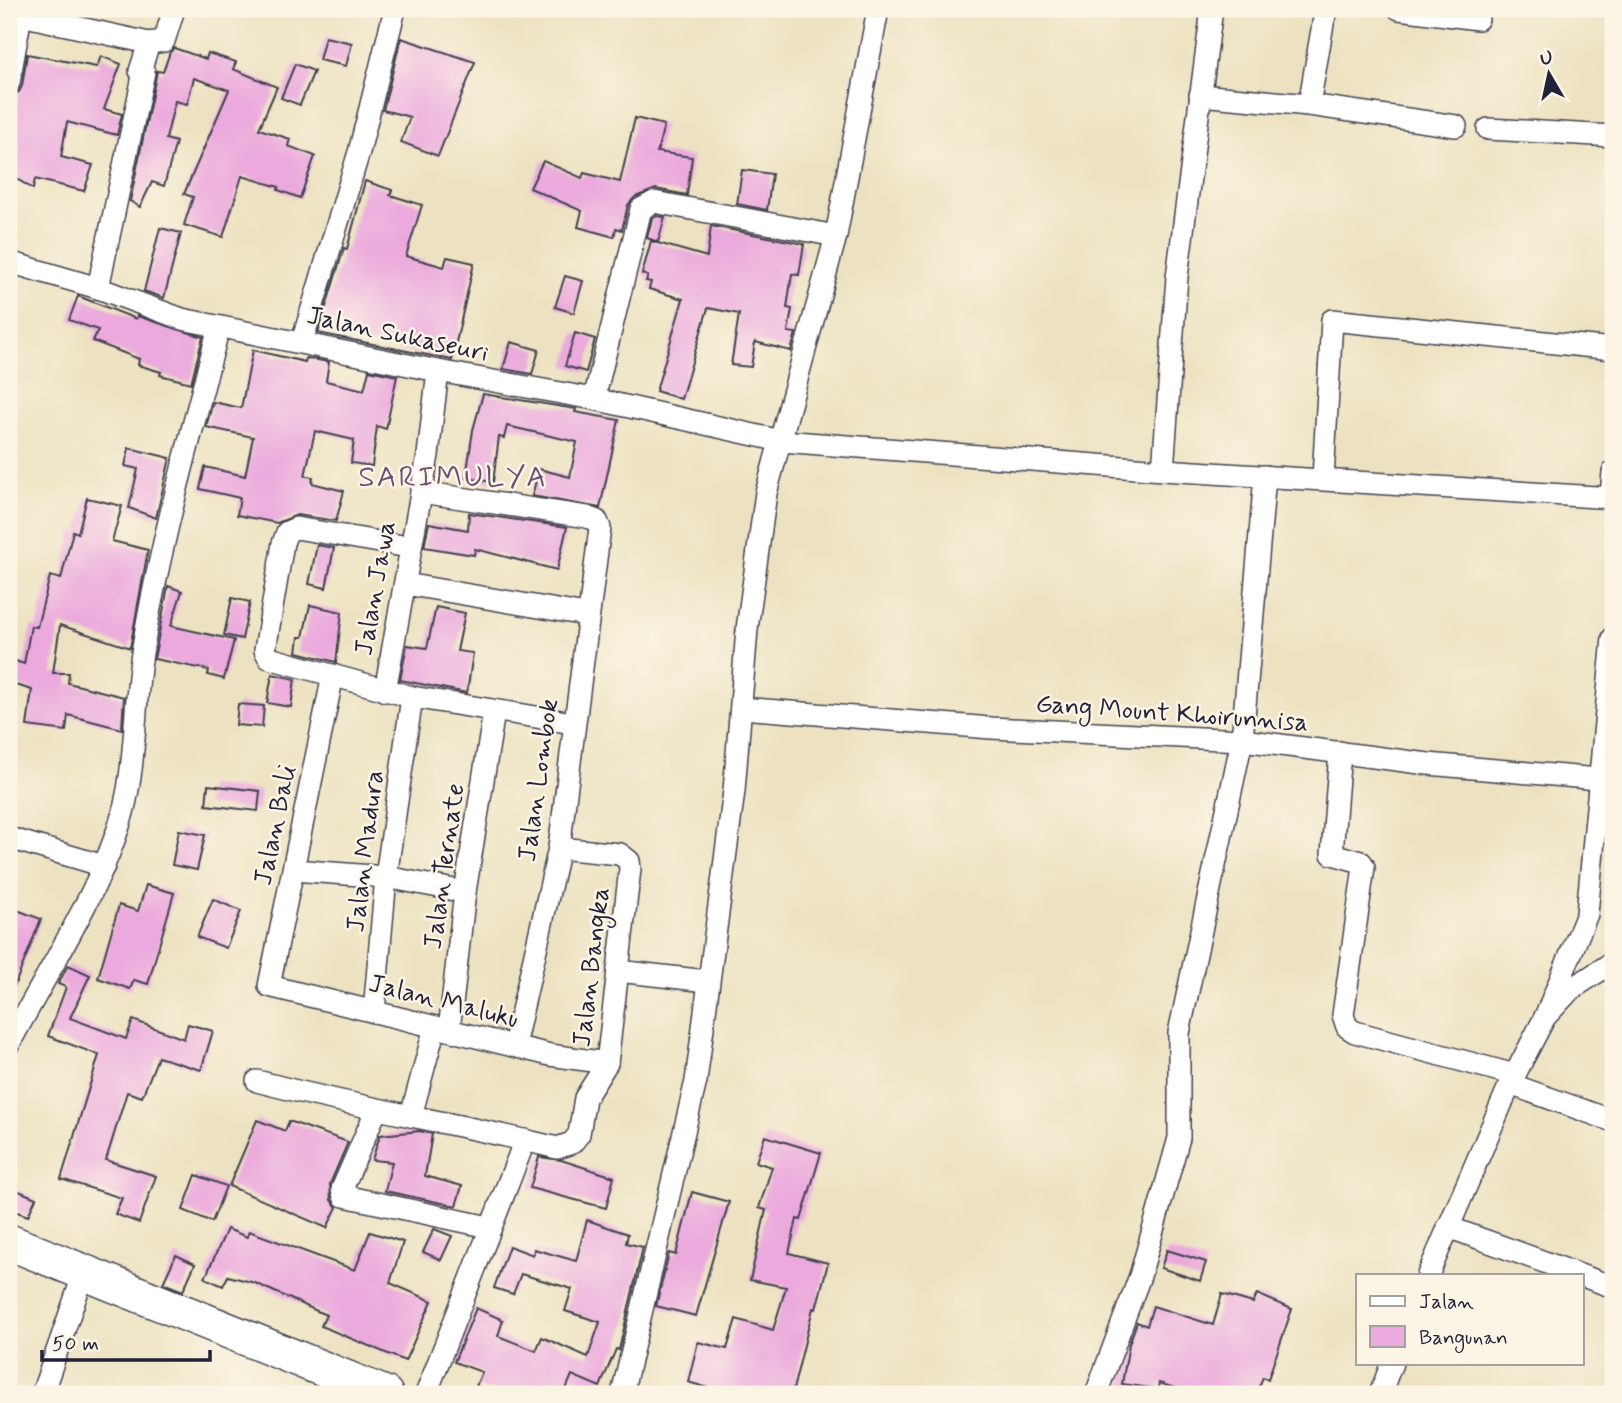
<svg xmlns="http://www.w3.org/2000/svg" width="1622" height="1403" viewBox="0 0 1622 1403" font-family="Mynerve,sans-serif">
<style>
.building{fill:#eba9dd}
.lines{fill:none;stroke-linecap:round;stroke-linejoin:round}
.minor-casing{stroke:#403f4f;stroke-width:24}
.trunk-casing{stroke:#403f4f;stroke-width:38}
.minor{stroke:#fff;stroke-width:21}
.trunk{stroke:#fff;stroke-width:35}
.labels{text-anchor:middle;stroke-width:5;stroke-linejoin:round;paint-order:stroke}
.street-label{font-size:26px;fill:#22223b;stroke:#fcf5e5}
.quarter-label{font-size:30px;letter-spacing:2px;fill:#685174;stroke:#fcf5e5}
</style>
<rect width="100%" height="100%" fill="#fcf5e5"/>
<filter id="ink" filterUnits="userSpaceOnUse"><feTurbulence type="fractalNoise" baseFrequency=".0143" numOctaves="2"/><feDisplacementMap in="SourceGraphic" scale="14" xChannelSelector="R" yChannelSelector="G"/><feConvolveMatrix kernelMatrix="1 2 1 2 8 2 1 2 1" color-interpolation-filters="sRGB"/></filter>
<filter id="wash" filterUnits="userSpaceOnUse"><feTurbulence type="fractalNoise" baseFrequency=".00686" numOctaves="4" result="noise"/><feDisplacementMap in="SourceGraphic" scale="28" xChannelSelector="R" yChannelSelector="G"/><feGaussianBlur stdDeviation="1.57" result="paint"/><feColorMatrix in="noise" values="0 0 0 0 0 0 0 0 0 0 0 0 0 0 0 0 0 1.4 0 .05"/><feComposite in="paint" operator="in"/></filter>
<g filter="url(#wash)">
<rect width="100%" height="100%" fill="#ece2c1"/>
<g id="blocks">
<!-- building -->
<g class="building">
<path d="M 325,37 L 352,43 L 346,66 L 319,60 Z"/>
<path d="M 401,38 L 475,62 L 438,156 L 401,142 L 410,117 L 383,110 Z"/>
<path d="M 174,48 L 206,59 L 208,53 L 236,62 L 233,69 L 277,87 L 259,129 L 290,139 L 288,146 L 315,156 L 300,198 L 278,190 L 279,187 L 242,176 L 223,237 L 184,225 L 193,197 L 184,194 L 229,90 L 194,78 L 187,104 L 175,101 L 166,139 L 176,142 L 164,186 L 152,182 L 140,207 L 130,201 L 157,71 L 163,72 L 170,52 Z"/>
<path d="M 27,54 L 97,67 L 101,56 L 121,64 L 104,109 L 122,114 L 117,135 L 67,122 L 61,157 L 93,165 L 84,191 L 35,179 L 33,189 L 9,174 L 18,148 L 9,147 L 9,96 L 19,92 L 22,86 Z"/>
<path d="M 295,64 L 314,71 L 300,105 L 281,98 Z"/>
<path d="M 635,118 L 664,125 L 657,152 L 692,157 L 687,195 L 656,189 L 635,197 L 628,205 L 622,230 L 616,228 L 614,237 L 578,227 L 582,211 L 530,188 L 543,161 L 582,178 L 584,173 L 620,182 Z"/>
<path d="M 742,170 L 772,174 L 767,210 L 737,204 Z"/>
<path d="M 365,181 L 392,190 L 390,195 L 422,205 L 406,256 L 444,267 L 447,257 L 474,263 L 452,360 L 318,333 L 344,248 L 347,249 Z"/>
<path d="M 656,216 L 665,217 L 658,242 L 647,238 L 652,218 Z"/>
<path d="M 711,226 L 804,244 L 799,275 L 792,274 L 787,308 L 792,309 L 788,332 L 796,333 L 791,351 L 755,342 L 751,367 L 731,365 L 739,314 L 708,308 L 681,399 L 656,391 L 683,299 L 649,289 L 651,282 L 646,281 L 648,276 L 642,274 L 651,241 L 707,257 Z"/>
<path d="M 160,228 L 181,233 L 164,298 L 144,291 Z"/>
<path d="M 565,276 L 583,281 L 574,313 L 555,307 Z"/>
<path d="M 78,296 L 136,319 L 137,316 L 203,337 L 191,383 L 160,375 L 161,372 L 138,365 L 139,359 L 93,341 L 98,330 L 69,320 Z"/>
<path d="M 575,333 L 595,339 L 586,372 L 565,366 Z"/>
<path d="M 511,342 L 539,350 L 532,374 L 503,369 Z"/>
<path d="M 253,350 L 305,362 L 306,358 L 329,362 L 326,381 L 364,390 L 369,370 L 397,376 L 386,429 L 377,426 L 372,466 L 351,463 L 354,440 L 315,431 L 305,476 L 313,477 L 312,483 L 344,491 L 336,521 L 297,515 L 277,523 L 237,515 L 240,498 L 200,489 L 205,467 L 245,476 L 253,437 L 206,427 L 213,402 L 241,408 Z"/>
<path d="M 483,394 L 576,409 L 575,412 L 619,420 L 600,508 L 532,496 L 539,469 L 570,477 L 577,442 L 507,426 L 504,438 L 499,437 L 493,482 L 466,478 L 473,430 Z"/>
<path d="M 129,448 L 170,458 L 156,518 L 129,508 L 138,469 L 125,466 Z"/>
<path d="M 87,498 L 122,506 L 112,541 L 148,550 L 130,648 L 60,625 L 53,673 L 69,673 L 68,683 L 124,697 L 122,729 L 68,715 L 66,731 L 27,726 L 32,690 L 9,683 L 9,659 L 24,664 L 31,626 L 37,627 L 50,576 L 61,579 L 73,531 L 78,533 Z"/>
<path d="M 469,513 L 567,527 L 557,570 L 475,549 L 474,555 L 424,547 L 429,523 L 468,530 Z"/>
<path d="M 317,545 L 334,548 L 326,588 L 309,584 Z"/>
<path d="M 168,586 L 182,591 L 171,626 L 234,640 L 224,679 L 208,675 L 209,670 L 154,659 Z"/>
<path d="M 232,598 L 250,602 L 242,639 L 224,635 Z"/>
<path d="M 310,605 L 342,612 L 336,662 L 297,652 L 299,637 L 303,637 Z"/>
<path d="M 436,607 L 465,613 L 457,651 L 473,653 L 467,693 L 400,680 L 407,645 L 427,648 Z"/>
<path d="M 272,674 L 295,679 L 291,707 L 267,703 Z"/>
<path d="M 238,704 L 264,706 L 262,727 L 236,725 Z"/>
<path d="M 208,785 L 260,791 L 258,811 L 206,805 Z"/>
<path d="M 179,830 L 205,835 L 197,870 L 172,865 Z"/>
<path d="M 146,885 L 174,893 L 148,984 L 134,980 L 130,989 L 98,978 L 119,905 L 138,911 Z"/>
<path d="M 213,899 L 241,911 L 226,948 L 197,937 Z"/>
<path d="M 9,907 L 41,919 L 10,997 L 9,997 Z"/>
<path d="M 68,965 L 90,975 L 70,1018 L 126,1039 L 133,1020 L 184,1039 L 188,1024 L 213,1031 L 201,1070 L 158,1057 L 142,1097 L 127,1092 L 106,1160 L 156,1176 L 139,1223 L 115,1214 L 122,1198 L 61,1179 L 99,1055 L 48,1036 L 66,987 L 58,984 Z"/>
<path d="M 257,1120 L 285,1131 L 289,1121 L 348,1142 L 330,1184 L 331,1200 L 337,1207 L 327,1228 L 229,1186 Z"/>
<path d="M 420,1131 L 432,1134 L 425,1176 L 462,1186 L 456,1206 L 385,1191 L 392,1162 L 372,1160 L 380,1135 Z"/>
<path d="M 765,1136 L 821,1153 L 801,1220 L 797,1219 L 789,1253 L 828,1263 L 816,1309 L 813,1308 L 792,1394 L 729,1394 L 688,1382 L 698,1342 L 727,1349 L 736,1319 L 773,1330 L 786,1287 L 750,1280 L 766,1210 L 759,1208 L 772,1167 L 756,1162 Z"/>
<path d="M 539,1157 L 561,1160 L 614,1177 L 606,1208 L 530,1188 Z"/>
<path d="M 196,1175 L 226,1186 L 212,1222 L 183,1210 Z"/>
<path d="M 9,1187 L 36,1198 L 28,1216 L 9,1209 Z"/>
<path d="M 692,1192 L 729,1202 L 696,1316 L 656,1306 L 669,1253 L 676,1255 Z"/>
<path d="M 587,1220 L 628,1234 L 626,1243 L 643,1247 L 619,1350 L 616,1349 L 600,1387 L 572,1375 L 564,1394 L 495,1394 L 476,1386 L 482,1372 L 454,1362 L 476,1308 L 503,1320 L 498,1336 L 536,1351 L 542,1337 L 588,1357 L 600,1322 L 565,1311 L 572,1289 L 521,1274 L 513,1294 L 494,1288 L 509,1246 L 533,1255 L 534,1249 L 576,1261 Z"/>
<path d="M 227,1229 L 247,1237 L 249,1231 L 355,1270 L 370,1232 L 403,1242 L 390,1283 L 432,1301 L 405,1361 L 321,1326 L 326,1315 L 255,1283 L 228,1276 L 223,1286 L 205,1278 Z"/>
<path d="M 434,1229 L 452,1236 L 441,1260 L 423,1252 Z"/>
<path d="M 1167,1250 L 1206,1262 L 1200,1281 L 1161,1268 Z"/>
<path d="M 176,1255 L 195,1264 L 183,1291 L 163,1283 Z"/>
<path d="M 1222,1294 L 1253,1303 L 1257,1294 L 1292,1309 L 1268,1379 L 1263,1377 L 1256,1394 L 1194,1394 L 1159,1383 L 1158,1389 L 1122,1384 L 1129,1344 L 1137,1322 L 1147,1326 L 1153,1306 L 1213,1325 Z"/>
</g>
</g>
</g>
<g filter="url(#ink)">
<use href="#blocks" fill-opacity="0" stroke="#403f4f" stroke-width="2"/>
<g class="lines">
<defs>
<g id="minor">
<path d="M 1399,9 L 1478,19"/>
<path d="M 21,15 L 149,43 L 140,71 L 144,72 L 98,288"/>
<path d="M 149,43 L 164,41 L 174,9"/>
<path d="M 9,83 L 22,9"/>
<path d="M 1200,95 L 1309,105 L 1456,126"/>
<path d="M 1309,105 L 1324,18 L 1329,9"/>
<path d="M 1488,129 L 1613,136"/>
<path d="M 9,262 L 98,288 L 182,319 L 438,371 L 594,399 L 781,441 L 1163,470 L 1613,498"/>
<path d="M 302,342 L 359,152 L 395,9"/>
<path d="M 594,399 L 641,209 L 654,202 L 836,236"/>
<path d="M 1163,470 L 1177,277 L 1212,9"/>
<path d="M 1323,479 L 1332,320 L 1613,349"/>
<path d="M 421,492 L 587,517 L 597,521 L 600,528 L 559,848 L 514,1046"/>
<path d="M 1611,497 L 1613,472"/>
<path d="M 409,547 L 296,528 L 287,532 L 283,543 L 265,650 L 269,658 L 412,697 L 573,723"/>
<path d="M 405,584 L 586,615"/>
<path d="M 333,675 L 269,986 L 550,1055 L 607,1063"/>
<path d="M 385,691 L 428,455 L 438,371"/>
<path d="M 741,708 L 991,728 L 1242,740 L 1428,764 L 1598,779"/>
<path d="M 1340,752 L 1332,854 L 1361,862 L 1364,867 L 1343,1015 L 1347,1027 L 1355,1032 L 1515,1075"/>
<path d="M 9,838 L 104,866"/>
<path d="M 293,870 L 386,877 L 465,892"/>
<path d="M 618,971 L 707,981"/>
<path d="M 374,1012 L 386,877 L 412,697"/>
<path d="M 1545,1017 L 1587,914 L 1613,638"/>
<path d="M 449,1030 L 465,892 L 494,712"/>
<path d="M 9,1044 C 45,976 95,899 119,826 C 137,772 133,710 142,653 C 160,543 191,435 219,327"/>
<path d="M 257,1081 C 357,1108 458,1123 557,1148 L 572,1143 L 579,1134 L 585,1098 L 607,1063 L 630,869 L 629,861 L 620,854 L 559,848"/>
<path d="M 1510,1084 L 1613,1121"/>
<path d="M 376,1111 L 342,1189 L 344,1196 L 489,1227"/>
<path d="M 411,1116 L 435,1027"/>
<path d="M 1448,1227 L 1613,1287"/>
<path d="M 1428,1275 L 1510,1084 L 1545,1017 L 1570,990 L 1613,962"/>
<path d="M 42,1394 L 84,1273"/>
<path d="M 426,1394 L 525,1140"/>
<path d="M 622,1394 L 696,1081 L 734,791 L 747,629 L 766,493 L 836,236 L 878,9"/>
<path d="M 1096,1394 L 1140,1276 L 1179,1138 L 1179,1033 L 1242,740 L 1265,476"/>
<path d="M 1380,1394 L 1392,1363"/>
</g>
<path id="trunk" d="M 9,1242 L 385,1394"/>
</defs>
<!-- minor casing -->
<use href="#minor" class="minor-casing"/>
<!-- trunk casing -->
<use href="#trunk" class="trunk-casing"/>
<!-- minor -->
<use href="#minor" class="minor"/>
<!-- trunk -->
<use href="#trunk" class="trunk"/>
</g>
</g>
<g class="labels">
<!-- street labels -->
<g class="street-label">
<text transform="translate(398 333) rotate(12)" y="9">Jalan Sukaseuri</text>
<text transform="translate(374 588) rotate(-80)" y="9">Jalan Jawa</text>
<text transform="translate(1172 712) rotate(4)" y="9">Gang Mount Khoirunnisa</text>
<text transform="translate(537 780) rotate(-82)" y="9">Jalan Lombok</text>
<text transform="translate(274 825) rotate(-78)" y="9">Jalan Bali</text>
<text transform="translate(364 851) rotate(-83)" y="9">Jalan Madura</text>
<text transform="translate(443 866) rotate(-82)" y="9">Jalan Ternate</text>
<text transform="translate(590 967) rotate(-83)" y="9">Jalan Bangka</text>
<text transform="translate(444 1000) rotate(14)" y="9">Jalan Maluku</text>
</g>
<!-- quarter labels -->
<g class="quarter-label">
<text x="453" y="486">SARIMULYA</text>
</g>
</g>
<!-- margin -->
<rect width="1622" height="1403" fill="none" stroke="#fcf5e5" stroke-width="35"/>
<!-- legend -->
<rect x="1356" y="1274" width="228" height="91" fill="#fcf5e5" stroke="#a5a1a1" stroke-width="2"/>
<rect x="1370" y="1296" width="35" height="10" fill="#ffffff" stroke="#a5a1a1" stroke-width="2"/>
<text x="1419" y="1308" font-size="21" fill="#22223b">Jalan</text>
<rect x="1370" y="1326" width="35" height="21" fill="#eba9dd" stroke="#a5a1a1" stroke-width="2"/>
<text x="1419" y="1344" font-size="21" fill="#22223b">Bangunan</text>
<!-- north arrow -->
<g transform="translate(1549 74) rotate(351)" stroke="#fcf5e5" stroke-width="5" paint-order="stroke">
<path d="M0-5L12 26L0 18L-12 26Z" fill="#22223b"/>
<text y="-10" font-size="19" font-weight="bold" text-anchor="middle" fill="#22223b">U</text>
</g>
<!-- scale -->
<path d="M42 1350v10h168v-10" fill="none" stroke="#22223b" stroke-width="3.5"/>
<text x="52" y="1350" font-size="21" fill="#22223b" stroke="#fcf5e5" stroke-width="5" paint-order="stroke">50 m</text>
</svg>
